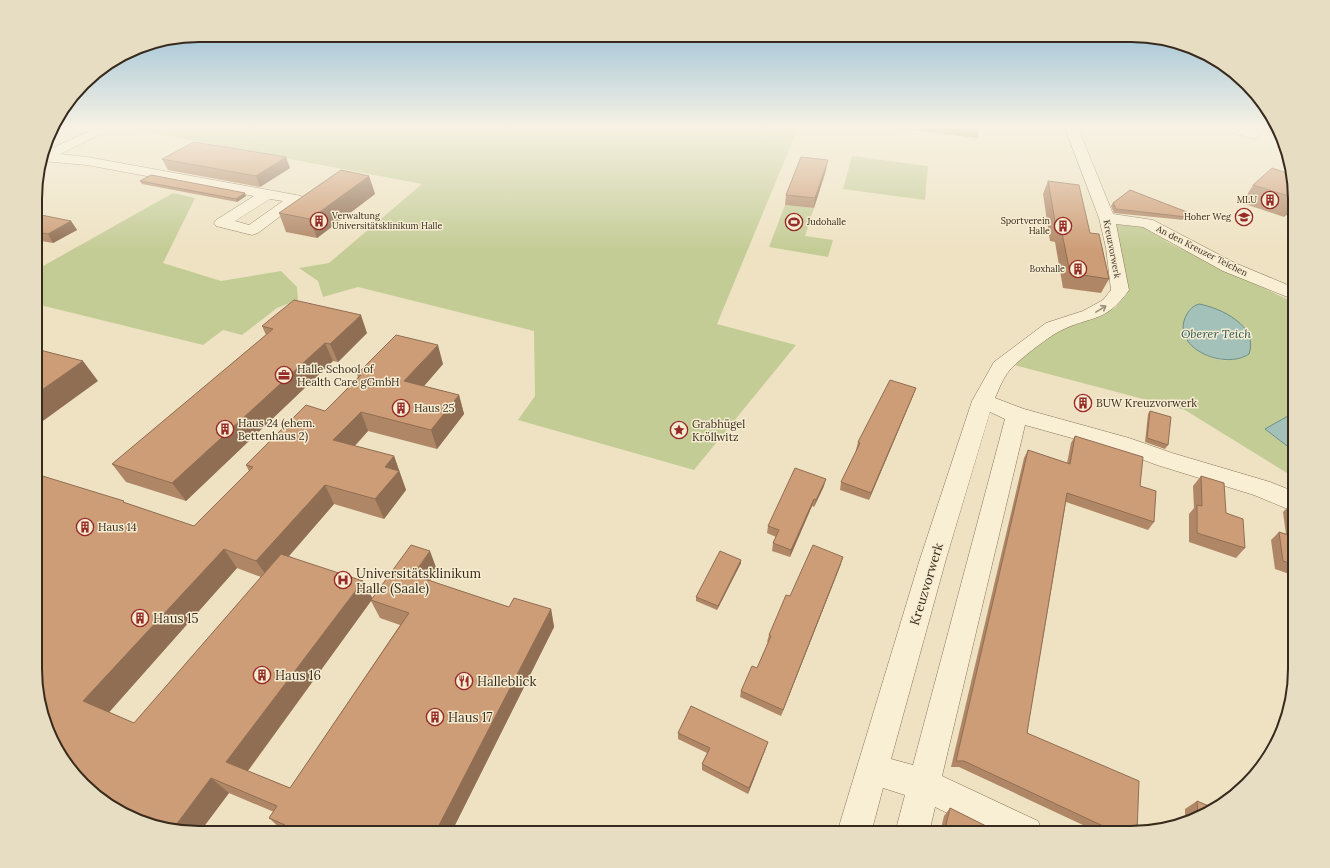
<svg xmlns="http://www.w3.org/2000/svg" width="1330" height="868" viewBox="0 0 1330 868" font-family="Lora,serif">
<style>
.green{fill:#c4cc96;fill-rule:evenodd}
.water{fill:#a4c1b9;stroke:#6b8f87}
.lines{fill:none;stroke-linecap:round;stroke-linejoin:round}
.minor-casing{stroke:#887359;stroke-width:1}
.minor{fill:#f9efd5;fill-rule:evenodd}
.wall{fill:#b08766;fill-rule:evenodd}
.shaded-wall{fill:#906e53}
.building{fill:#cd9d77;stroke:#906e53}
.oneway{stroke:#988d79}
.labels{text-anchor:middle;stroke-width:3;stroke-linejoin:round;paint-order:stroke}
.far-poi-label{font-size:9px;fill:#382b1d;stroke:#f6ecd1;text-anchor:end}
.far-street-label{font-size:9px;fill:#382b1d;stroke:#f6ecd1}
.poi-label{font-size:11px;fill:#382b1d;stroke:#f6ecd1;text-anchor:start}
.water-label{font-size:12px;font-style:italic;fill:#2c5856;stroke:#f6ecd1}
.near-poi-label{font-size:13px;fill:#382b1d;stroke:#f6ecd1;text-anchor:start}
.near-street-label{font-size:13px;fill:#382b1d;stroke:#f6ecd1}
.rim{fill:none;stroke:#382b1d;stroke-width:2}
</style>
<rect width="100%" height="100%" fill="#eee2c2"/>
<!-- green -->
<g class="green">
<path d="M 139,128 L 798,128 L 717,324 L 796,345 L 694,470 L 518,420 L 535,396 L 534,331 L 358,287 L 323,297 L 318,281 L 299,268 L 329,263 L 422,184 L 137,130 Z"/>
<path d="M 852,156 L 928,166 L 925,200 L 843,189 Z"/>
<path d="M 173,193 L 195,198 L 163,263 L 221,281 L 281,271 L 297,287 L 298,300 L 277,308 L 242,335 L 223,330 L 203,345 L 36,304 L 36,270 Z"/>
<path d="M 785,205 L 814,208 L 805,236 L 833,240 L 828,257 L 769,247 Z"/>
<path d="M 1111,224 L 1143,227 L 1173,245 L 1295,303 L 1295,412 L 1265,429 L 1295,452 L 1295,478 L 1185,410 L 1010,364 L 1052,333 L 1115,308 L 1127,294 L 1118,248 ZM 1194,306 C 1216,312 1230,313 1246,330 L 1244,357 C 1237,359 1229,361 1222,360 C 1196,357 1170,328 1194,306 Z"/>
</g>
<!-- water -->
<g class="water">
<path d="M 1199,304 C 1221,308 1259,326 1249,354 C 1224,371 1168,347 1187,314 C 1190,309 1193,306 1199,304 Z"/>
<path d="M 1295,412 L 1295,452 L 1265,429 Z"/>
</g>
<g class="lines">
<defs>
<g id="minor">
<path d="M 96,128 L 113,128 L 60,154 L 87,157 L 296,195 L 301,196 L 303,199 L 258,233 L 252,235 L 216,226 L 214,223 L 216,220 L 254,196 L 87,165 L 42,161 L 44,152 ZM 270,199 L 283,201 L 249,225 L 235,221 Z"/>
<path d="M 1065,128 L 1078,128 L 1113,214 L 1153,220 L 1235,263 L 1295,288 L 1295,300 L 1223,271 L 1143,227 L 1116,224 L 1129,290 C 1105,324 1091,315 1060,331 C 1048,337 1017,361 1009,371 C 1003,378 999,389 995,398 L 1024,409 L 1129,438 L 1172,453 L 1270,482 L 1295,492 L 1295,512 L 1254,495 L 1157,465 L 1122,452 L 1025,425 L 942,776 L 1038,821 L 1043,833 L 988,833 L 935,807 L 929,833 L 895,833 L 905,795 L 883,788 L 871,833 L 837,833 L 920,559 L 972,401 L 994,362 L 1046,323 L 1083,311 L 1103,300 L 1111,290 L 1106,248 L 1099,218 ZM 990,412 L 1005,419 L 913,765 L 891,759 L 946,559 Z"/>
<path d="M 1225,128 C 1235,128 1254,126 1260,135 L 1254,139 L 1226,131 Z"/>
</g>
</defs>
<!-- minor casing -->
<use href="#minor" class="minor-casing"/>
<!-- minor -->
<use href="#minor" class="minor"/>
</g>
<!-- wall -->
<g class="wall">
<path d="M 894,128 L 980,128 L 977,138 Z"/>
<path d="M 1252,128 L 1277,128 L 1278,134 L 1277,135 Z"/>
<path d="M 162,159 L 290,168 L 260,187 L 168,170 Z"/>
<path d="M 826,170 L 814,208 L 785,205 L 786,195 Z"/>
<path d="M 369,176 L 375,194 L 317,238 L 286,232 L 279,213 Z"/>
<path d="M 140,181 L 246,196 L 237,202 L 142,184 Z"/>
<path d="M 1048,181 L 1090,233 L 1109,279 L 1101,293 L 1063,288 L 1055,242 L 1050,241 L 1043,194 Z"/>
<path d="M 1253,185 L 1295,188 L 1295,218 L 1286,215 L 1284,217 L 1242,203 Z"/>
<path d="M 1113,203 L 1186,217 L 1184,220 L 1114,213 L 1111,206 Z"/>
<path d="M 36,214 L 71,221 L 77,230 L 53,243 L 36,240 Z"/>
<path d="M 262,326 L 367,333 L 338,362 L 333,361 L 186,501 L 126,482 L 112,464 L 266,335 Z"/>
<path d="M 443,364 L 424,386 L 459,395 L 464,414 L 437,449 L 368,431 L 355,446 L 394,456 L 406,490 L 384,519 L 334,504 L 289,556 L 372,598 L 437,570 L 430,581 L 509,607 L 551,609 L 554,627 L 451,833 L 280,833 L 282,830 L 269,818 L 274,812 L 229,793 L 199,833 L 146,824 L 57,751 L 126,503 L 194,526 L 249,471 L 246,465 L 325,411 L 358,377 L 357,374 ZM 237,568 L 261,577 L 134,723 L 109,712 ZM 371,601 L 380,618 L 400,625 L 290,788 L 248,771 Z"/>
<path d="M 916,388 L 913,396 L 869,500 L 840,490 L 841,482 L 857,450 L 856,450 L 858,442 Z"/>
<path d="M 1150,411 L 1168,445 L 1165,449 L 1145,442 L 1148,414 Z"/>
<path d="M 1075,436 L 1140,486 L 1154,522 L 1148,530 L 1066,502 L 1027,733 L 1137,833 L 1100,833 L 959,767 L 951,767 L 1024,458 L 1028,450 L 1067,463 L 1071,443 Z"/>
<path d="M 1201,476 L 1226,513 L 1245,548 L 1236,558 L 1189,542 L 1189,514 L 1194,508 L 1193,486 Z"/>
<path d="M 824,486 L 814,507 L 812,506 L 790,557 L 772,551 L 773,543 L 776,537 L 767,533 L 768,526 Z"/>
<path d="M 1291,504 L 1295,505 L 1295,576 L 1275,569 L 1271,540 L 1279,532 L 1286,534 L 1283,512 Z"/>
<path d="M 741,560 L 741,563 L 717,610 L 696,601 L 696,597 Z"/>
<path d="M 841,564 L 781,716 L 740,697 L 741,691 L 757,668 L 768,642 L 767,642 L 769,635 L 790,596 Z"/>
<path d="M 678,733 L 766,748 L 748,794 L 702,770 L 702,764 L 707,753 L 678,739 Z"/>
<path d="M 1197,801 L 1213,811 L 1185,820 L 1185,809 Z"/>
<path d="M 950,808 L 1000,833 L 940,833 L 944,816 Z"/>
</g>
<!-- shaded-wall -->
<g class="shaded-wall">
<path d="M 286,157 L 290,168 L 260,187 L 256,176 Z"/>
<path d="M 828,160 L 826,170 L 814,208 L 815,198 Z"/>
<path d="M 369,176 L 375,194 L 317,238 L 310,219 Z"/>
<path d="M 245,193 L 246,196 L 237,202 L 236,199 Z"/>
<path d="M 1295,201 L 1295,202 L 1286,215 L 1284,217 Z"/>
<path d="M 71,221 L 77,230 L 53,243 L 48,234 Z"/>
<path d="M 361,315 L 367,333 L 338,362 L 330,344 Z"/>
<path d="M 325,343 L 333,361 L 186,501 L 172,483 Z"/>
<path d="M 438,345 L 443,364 L 411,401 L 404,381 Z"/>
<path d="M 83,361 L 98,381 L 36,426 L 36,394 Z"/>
<path d="M 916,388 L 913,396 L 869,500 L 871,493 Z"/>
<path d="M 459,395 L 464,414 L 437,449 L 431,430 Z"/>
<path d="M 361,412 L 368,431 L 342,459 L 333,440 Z"/>
<path d="M 394,456 L 406,490 L 384,519 L 375,499 L 385,467 Z"/>
<path d="M 826,479 L 824,486 L 814,507 L 816,500 Z"/>
<path d="M 325,485 L 334,504 L 269,579 L 256,561 Z"/>
<path d="M 814,499 L 812,506 L 790,557 L 791,550 Z"/>
<path d="M 224,549 L 237,568 L 104,718 L 83,701 Z"/>
<path d="M 430,551 L 437,570 L 421,594 L 413,575 Z"/>
<path d="M 843,557 L 841,564 L 781,716 L 783,710 Z"/>
<path d="M 741,560 L 741,563 L 717,610 L 718,606 Z"/>
<path d="M 363,581 L 373,599 L 371,600 L 371,601 L 243,777 L 226,762 Z"/>
<path d="M 551,609 L 554,627 L 451,833 L 435,833 Z"/>
<path d="M 768,742 L 766,748 L 748,794 L 749,788 Z"/>
<path d="M 211,778 L 229,793 L 199,833 L 173,829 Z"/>
<path d="M 392,829 L 395,833 L 390,833 Z"/>
</g>
<!-- building -->
<g class="building">
<path d="M 1269,128 L 1277,128 L 1277,131 Z"/>
<path d="M 194,142 L 286,157 L 256,176 L 162,159 Z"/>
<path d="M 801,157 L 828,160 L 815,198 L 786,195 Z"/>
<path d="M 1272,168 L 1290,174 L 1295,188 L 1295,198 L 1253,185 Z"/>
<path d="M 341,170 L 369,176 L 310,219 L 279,213 Z"/>
<path d="M 151,175 L 245,193 L 236,199 L 140,181 Z"/>
<path d="M 1048,181 L 1079,185 L 1090,233 L 1099,234 L 1109,279 L 1070,273 L 1061,228 L 1056,227 Z"/>
<path d="M 1130,190 L 1187,212 L 1186,217 L 1116,209 L 1113,203 Z"/>
<path d="M 36,214 L 71,221 L 48,234 L 36,232 Z"/>
<path d="M 294,300 L 361,315 L 330,344 L 325,343 L 172,483 L 112,464 L 273,329 L 262,326 Z"/>
<path d="M 396,335 L 438,345 L 404,381 L 459,395 L 431,430 L 361,412 L 333,440 L 394,456 L 385,467 L 399,471 L 375,499 L 325,485 L 256,561 L 224,549 L 83,701 L 134,723 L 281,554 L 363,581 L 226,762 L 290,788 L 409,613 L 371,600 L 411,545 L 430,551 L 413,575 L 509,607 L 514,598 L 551,609 L 435,833 L 402,833 L 392,829 L 390,833 L 280,833 L 285,825 L 269,818 L 277,806 L 211,778 L 173,829 L 146,824 L 108,805 L 57,751 L 36,690 L 36,474 L 124,501 L 123,502 L 194,526 L 253,467 L 246,465 L 306,405 L 325,411 L 361,375 L 357,374 Z"/>
<path d="M 36,349 L 83,361 L 36,394 Z"/>
<path d="M 890,380 L 916,388 L 871,493 L 841,482 L 860,443 L 858,442 Z"/>
<path d="M 1150,411 L 1171,417 L 1168,445 L 1147,438 Z"/>
<path d="M 1075,436 L 1143,457 L 1140,486 L 1156,491 L 1154,522 L 1067,493 L 1027,733 L 1139,781 L 1137,833 L 1118,833 L 964,761 L 956,761 L 1028,450 L 1070,464 Z"/>
<path d="M 795,468 L 826,479 L 816,500 L 814,499 L 791,550 L 773,543 L 779,530 L 768,526 Z"/>
<path d="M 1201,476 L 1224,483 L 1226,513 L 1243,519 L 1245,548 L 1197,533 L 1197,505 L 1202,506 Z"/>
<path d="M 1291,504 L 1295,505 L 1295,528 Z"/>
<path d="M 1279,532 L 1295,537 L 1295,565 L 1283,561 Z"/>
<path d="M 813,545 L 843,557 L 783,710 L 741,691 L 752,666 L 757,668 L 771,636 L 769,635 L 786,595 L 790,596 Z"/>
<path d="M 720,551 L 741,560 L 718,606 L 696,597 Z"/>
<path d="M 691,706 L 768,742 L 749,788 L 702,764 L 710,748 L 678,733 Z"/>
<path d="M 1197,801 L 1216,809 L 1213,811 L 1198,816 Z"/>
<path d="M 950,808 L 1000,833 L 944,833 Z"/>
</g>
<!-- one-way arrows -->
<defs><path id="oneway-shaft" d="M-6 0H5M1.5-3L5.5 0L1.5 3" fill="none" stroke-width="1.6" stroke-linecap="round" stroke-linejoin="round"/></defs>
<use class="oneway" href="#oneway-shaft" transform="translate(1101 309) rotate(-31)"/>
<!-- sky -->
<linearGradient id="sky" x2="0" y2="1"><stop stop-color="#8db9d5"/><stop offset="0.51" stop-color="#f7f2e4"/><stop offset="1" stop-color="#f7f2e4" stop-opacity="0"/></linearGradient>
<rect width="1330" height="250" fill="url(#sky)"/>
<!-- icons -->
<defs>
<symbol id="building-ring" viewBox="-11 -11 22 22"><circle r="9.5" fill="#f6ecd1" stroke="#972b28" stroke-width="1.5"/><path d="M-4-6H4V6H1V3H-1V6H-4ZM-2.5-4.3h1.7v1.8h-1.7ZM.8-4.3h1.7v1.8H.8ZM-2.5-1h1.7V.8h-1.7ZM.8-1h1.7V.8H.8Z" fill="#972b28"/></symbol>
<symbol id="university-ring" viewBox="-11 -11 22 22"><circle r="9.5" fill="#f6ecd1" stroke="#972b28" stroke-width="1.5"/><path d="M0-5L7-2L0 1L-7-2ZM-4 1L0 2.5L4 1V4Q0 6-4 4Z" fill="#972b28"/></symbol>
<symbol id="stadium-ring" viewBox="-11 -11 22 22"><circle r="9.5" fill="#f6ecd1" stroke="#972b28" stroke-width="1.5"/><path d="M0-5a6.5 5 0 1 0 0 10a6.5 5 0 1 0 0-10ZM-3.5-1.8h7v3.6h-7Z" fill="#972b28"/></symbol>
<symbol id="office-ring" viewBox="-11 -11 22 22"><circle r="9.5" fill="#f6ecd1" stroke="#972b28" stroke-width="1.5"/><path d="M-6-3h4V-5.5h4V-3h4V5H-6ZM-1-4.5V-3h2v-1.5ZM-6 0V1H6V0Z" fill="#972b28"/></symbol>
<symbol id="sight-ring" viewBox="-11 -11 22 22"><circle r="9.5" fill="#f6ecd1" stroke="#972b28" stroke-width="1.5"/><path d="M0-6L1.8-2.2L6-1.7L2.9 1.2L3.7 5.4L0 3.3L-3.7 5.4L-2.9 1.2L-6-1.7L-1.8-2.2Z" fill="#972b28"/></symbol>
<symbol id="hospital-ring" viewBox="-11 -11 22 22"><circle r="9.5" fill="#f6ecd1" stroke="#972b28" stroke-width="1.5"/><path d="M-5-5h3v3.5h4V-5h3V5h-3V1.5h-4V5h-3Z" fill="#972b28"/></symbol>
<symbol id="restaurant-ring" viewBox="-11 -11 22 22"><circle r="9.5" fill="#f6ecd1" stroke="#972b28" stroke-width="1.5"/><path d="M-5-6h1v4h1v-4h1v4h1v-4h1v5L-1.5 .5V6h-2V.5L-5-1ZM5-6V6H3V1.5H1.5Q1.5-4 5-6Z" fill="#972b28"/></symbol>
</defs>
<g fill-rule="evenodd">
<use href="#building-ring" x="1260" y="190" width="20" height="20"/>
<use href="#university-ring" x="1234" y="207" width="20" height="20"/>
<use href="#building-ring" x="309" y="211" width="20" height="20"/>
<use href="#stadium-ring" x="784" y="212" width="20" height="20"/>
<use href="#building-ring" x="1053" y="216" width="20" height="20"/>
<use href="#building-ring" x="1068" y="259" width="20" height="20"/>
<use href="#office-ring" x="274" y="365" width="20" height="20"/>
<use href="#building-ring" x="1073" y="393" width="20" height="20"/>
<use href="#building-ring" x="391" y="398" width="20" height="20"/>
<use href="#building-ring" x="215" y="419" width="20" height="20"/>
<use href="#sight-ring" x="669" y="420" width="20" height="20"/>
<use href="#building-ring" x="75" y="517" width="20" height="20"/>
<use href="#hospital-ring" x="333" y="570" width="20" height="20"/>
<use href="#building-ring" x="130" y="608" width="20" height="20"/>
<use href="#building-ring" x="252" y="665" width="20" height="20"/>
<use href="#restaurant-ring" x="454" y="671" width="20" height="20"/>
<use href="#building-ring" x="425" y="707" width="20" height="20"/>
</g>
<g class="labels">
<!-- far-poi labels -->
<g class="far-poi-label">
<text x="1257" y="203">MLU</text>
<text x="332" y="219" text-anchor="start">Verwaltung<tspan x="332" dy="10">Universitätsklinikum Halle</tspan></text>
<text x="1231" y="220">Hoher Weg</text>
<text x="1050" y="224">Sportverein<tspan x="1050" dy="10">Halle</tspan></text>
<text x="807" y="225" text-anchor="start">Judohalle</text>
<text x="1065" y="272">Boxhalle</text>
</g>
<!-- far-street labels -->
<g class="far-street-label">
<text transform="translate(1112 249) rotate(79)" y="3">Kreuzvorwerk</text>
<text transform="translate(1202 251) rotate(27)" y="3">An den Kreuzer Teichen</text>
</g>
<!-- poi labels -->
<g class="poi-label">
<text x="297" y="373">Halle School of<tspan x="297" dy="13">Health Care gGmbH</tspan></text>
<text x="1096" y="407">BUW Kreuzvorwerk</text>
<text x="414" y="412">Haus 25</text>
<text x="238" y="427">Haus 24 (ehem.<tspan x="238" dy="13">Bettenhaus 2)</tspan></text>
<text x="692" y="428">Grabhügel<tspan x="692" dy="13">Kröllwitz</tspan></text>
<text x="98" y="531">Haus 14</text>
</g>
<!-- water labels -->
<g class="water-label">
<text x="1216" y="338">Oberer Teich</text>
</g>
<!-- near-poi labels -->
<g class="near-poi-label">
<text x="356" y="578">Universitätsklinikum<tspan x="356" dy="15">Halle (Saale)</tspan></text>
<text x="153" y="623">Haus 15</text>
<text x="275" y="680">Haus 16</text>
<text x="477" y="686">Halleblick</text>
<text x="448" y="722">Haus 17</text>
</g>
<!-- near-street labels -->
<g class="near-street-label">
<text transform="translate(926 584) rotate(-73)" y="5">Kreuzvorwerk</text>
</g>
</g>
<!-- crop -->
<path d="M0 0H1330V868H0ZM199 42H1131A157 157 0 0 1 1288 199V669A157 157 0 0 1 1131 826H199A157 157 0 0 1 42 669V199A157 157 0 0 1 199 42Z" fill="#e7ddc3" fill-rule="evenodd"/>
<path class="rim" d="M199 42H1131A157 157 0 0 1 1288 199V669A157 157 0 0 1 1131 826H199A157 157 0 0 1 42 669V199A157 157 0 0 1 199 42Z"/>
</svg>
